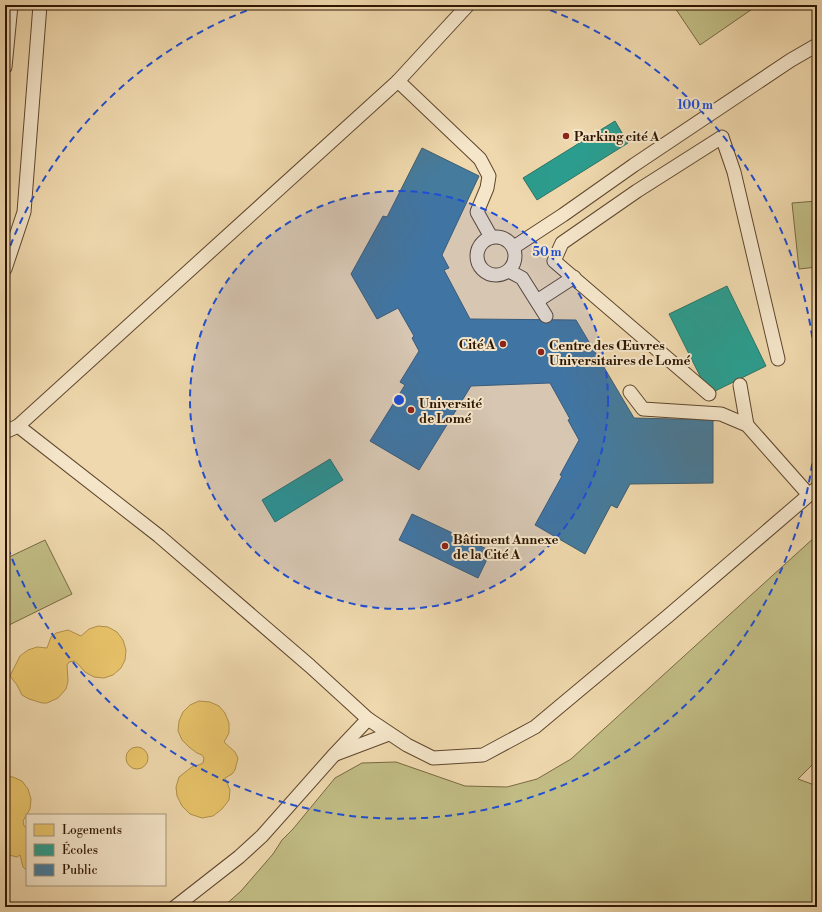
<svg xmlns="http://www.w3.org/2000/svg" width="822" height="912" viewBox="0 0 822 912" font-family="'Libre Bodoni',serif">
<style>
.green{fill:#c1bc84;stroke:#786943}
.homes{fill:#e9c46a;stroke:#b1904b}
.schools{fill:#2a9d8f;stroke:#2b7465}
.public{fill:#457b9d;stroke:#3e5d6e}
.lines{fill:none;stroke-linecap:round;stroke-linejoin:round}
.service-casing{stroke:#5e462d;stroke-width:15}
.service{stroke:#f5e6ca;stroke-width:13}
.ring{fill:none;stroke:#1d4ed8;stroke-width:2;stroke-dasharray:7 5}
.poi-dot{fill:#8f2418;stroke:#f5e6ca;stroke-width:1.5}
.labels{text-anchor:middle;stroke-width:4;stroke-linejoin:round;paint-order:stroke}
.poi-label{font-size:13px;font-weight:bold;fill:#2e1602;stroke:#f5e6ca;text-anchor:start}
.centre{fill:#1d4ed8;stroke:#f5e6ca;stroke-width:2}
.ring-label{font-size:12px;text-anchor:middle;font-weight:bold;fill:#1d4ed8;stroke:#f5e6ca;stroke-width:4;stroke-linejoin:round;paint-order:stroke}
</style>
<rect width="100%" height="100%" fill="#efd8ad"/>
<filter id="stains"><feTurbulence type="fractalNoise" baseFrequency=".005" numOctaves="4"/><feColorMatrix values="0 0 0 0 .2 0 0 0 0 .09 0 0 0 0 .02 0 0 0 .5 -.17"/></filter>
<radialGradient id="worn" r=".72"><stop offset=".6" stop-color="#630" stop-opacity="0"/><stop offset="1" stop-color="#630" stop-opacity=".3"/></radialGradient>
<!-- green -->
<g class="green">
<path d="M 673,5 L 758,5 L 700,45 Z"/>
<path d="M 817,201 L 817,267 L 799,269 L 792,203 Z"/>
<path d="M 817,535 L 817,760 L 798,779 L 817,786 L 817,907 L 223,907 L 241,891 L 273,854 L 282,840 L 293,829 L 335,778 L 362,763 L 396,762 L 465,786 L 507,787 L 537,779 L 571,759 Z"/>
<path d="M 45,540 L 72,594 L 5,627 L 5,559 Z"/>
</g>
<!-- homes -->
<g class="homes">
<path d="M 98,626 L 108,627 L 117,632 L 123,640 L 126,650 L 125,660 L 121,668 L 113,675 L 104,678 L 94,677 L 85,672 L 78,664 L 74,661 L 69,662 L 67,665 L 68,681 L 66,689 L 58,698 L 47,703 L 42,703 L 29,699 L 22,695 L 17,685 L 10,676 L 20,656 L 28,650 L 37,647 L 47,648 L 51,637 L 56,633 L 68,630 L 81,636 L 89,629 Z"/>
<path d="M 199,701 L 210,702 L 219,706 L 225,713 L 229,723 L 229,733 L 224,742 L 235,752 L 238,758 L 235,770 L 232,774 L 225,778 L 230,790 L 229,800 L 222,809 L 213,816 L 202,818 L 190,814 L 182,806 L 177,796 L 176,787 L 179,777 L 193,766 L 199,765 L 203,763 L 204,758 L 202,755 L 197,753 L 189,747 L 182,740 L 178,731 L 179,721 L 183,712 L 190,705 Z"/>
<circle cx="137" cy="758" r="11"/>
<path d="M 5,776 L 13,777 L 22,781 L 28,789 L 31,799 L 30,809 L 23,821 L 24,826 L 27,828 L 27,871 L 23,867 L 20,855 L 17,857 L 5,854 Z"/>
</g>
<!-- schools -->
<g class="schools">
<path d="M 615,121 L 628,143 L 537,200 L 523,178 Z"/>
<path d="M 727,286 L 766,366 L 709,394 L 669,314 Z"/>
<path d="M 330,459 L 343,480 L 275,522 L 262,500 Z"/>
</g>
<!-- public -->
<g class="public">
<path d="M 422,148 L 479,176 L 442,255 L 449,268 L 444,270 L 470,319 L 576,320 L 634,418 L 713,420 L 713,483 L 630,484 L 617,508 L 611,505 L 585,554 L 535,525 L 562,476 L 560,475 L 579,440 L 568,420 L 570,419 L 550,383 L 471,386 L 419,470 L 370,441 L 405,385 L 400,382 L 419,351 L 412,338 L 414,336 L 398,308 L 377,319 L 351,274 L 383,216 L 387,217 Z"/>
<path d="M 412,514 L 491,551 L 478,578 L 399,540 Z"/>
</g>
<g class="lines">
<defs>
<g id="service">
<path d="M 5,67 L 11,5"/>
<path d="M 398,81 L 480,159 L 489,176 L 487,188 L 477,212 L 491,237"/>
<circle cx="496" cy="256" r="19"/>
<path d="M 514,247 L 563,215 L 634,165 L 791,60 L 817,45"/>
<path d="M 5,269 L 24,212 L 40,5"/>
<path d="M 509,271 L 522,278 L 546,316"/>
<path d="M 537,301 L 574,277"/>
<path d="M 740,385 L 747,425"/>
<path d="M 630,392 L 643,409 L 721,414 L 747,425 L 809,495"/>
<path d="M 709,394 L 554,261 L 562,243 L 637,191 L 722,137 L 734,172 L 778,359"/>
<path d="M 18,426 L 159,536 L 310,666 L 368,719 L 407,745 L 433,758 L 483,755 L 535,727 L 668,616 L 817,488"/>
<path d="M 5,432 L 18,426 L 398,81 L 468,5"/>
<path d="M 336,754 L 389,734"/>
<path d="M 175,907 L 239,857 L 262,836 L 333,756 L 368,719"/>
</g>
</defs>
<!-- service casing -->
<use href="#service" class="service-casing"/>
<!-- service -->
<use href="#service" class="service"/>
</g>
<!-- distance rings -->
<circle cx="399" cy="400" r="209" fill="#1d4ed8" fill-opacity=".12"/>
<g class="ring">
<circle cx="399" cy="400" r="209"/>
<path d="M817 404A418 418 0 0 1 6 543M6 257A418 418 0 0 1 259 6M539 6A418 418 0 0 1 817 396"/>
</g>
<!-- markers -->
<g class="poi-dot">
<circle cx="566" cy="136" r="4"/>
<circle cx="503" cy="344" r="4"/>
<circle cx="541" cy="352" r="4"/>
<circle cx="411" cy="410" r="4"/>
<circle cx="445" cy="546" r="4"/>
</g>
<g class="labels">
<!-- poi labels -->
<g class="poi-label">
<text x="574" y="141">Parking cité A</text>
<text x="495" y="349" text-anchor="end">Cité A</text>
<text x="549" y="350">Centre des Œuvres<tspan x="549" dy="15">Universitaires de Lomé</tspan></text>
<text x="419" y="408">Université<tspan x="419" dy="15">de Lomé</tspan></text>
<text x="453" y="544">Bâtiment Annexe<tspan x="453" dy="15">de la Cité A</tspan></text>
</g>
</g>
<circle cx="399" cy="400" r="6" class="centre"/>
<g class="ring-label">
<text x="695" y="109">100 m</text>
<text x="547" y="256">50 m</text>
</g>
<!-- margin -->
<rect width="822" height="912" fill="none" stroke="#efd8ad" stroke-width="20"/>
<rect x="6" y="6" width="810" height="900" fill="none" stroke="#2e1602" stroke-width="2"/>
<rect x="10" y="10" width="802" height="892" fill="none" stroke="#2e1602"/>
<!-- legend -->
<rect x="26" y="814" width="140" height="72" fill="#f5e6ca" stroke="#a5937a"/>
<rect x="34" y="824" width="20" height="12" fill="#e9c46a" stroke="#a5937a"/>
<text x="62" y="834" font-size="12" fill="#2e1602">Logements</text>
<rect x="34" y="844" width="20" height="12" fill="#2a9d8f" stroke="#a5937a"/>
<text x="62" y="854" font-size="12" fill="#2e1602">Écoles</text>
<rect x="34" y="864" width="20" height="12" fill="#457b9d" stroke="#a5937a"/>
<text x="62" y="874" font-size="12" fill="#2e1602">Public</text>
<rect width="100%" height="100%" filter="url(#stains)"/>
<rect width="100%" height="100%" fill="url(#worn)"/>
</svg>
